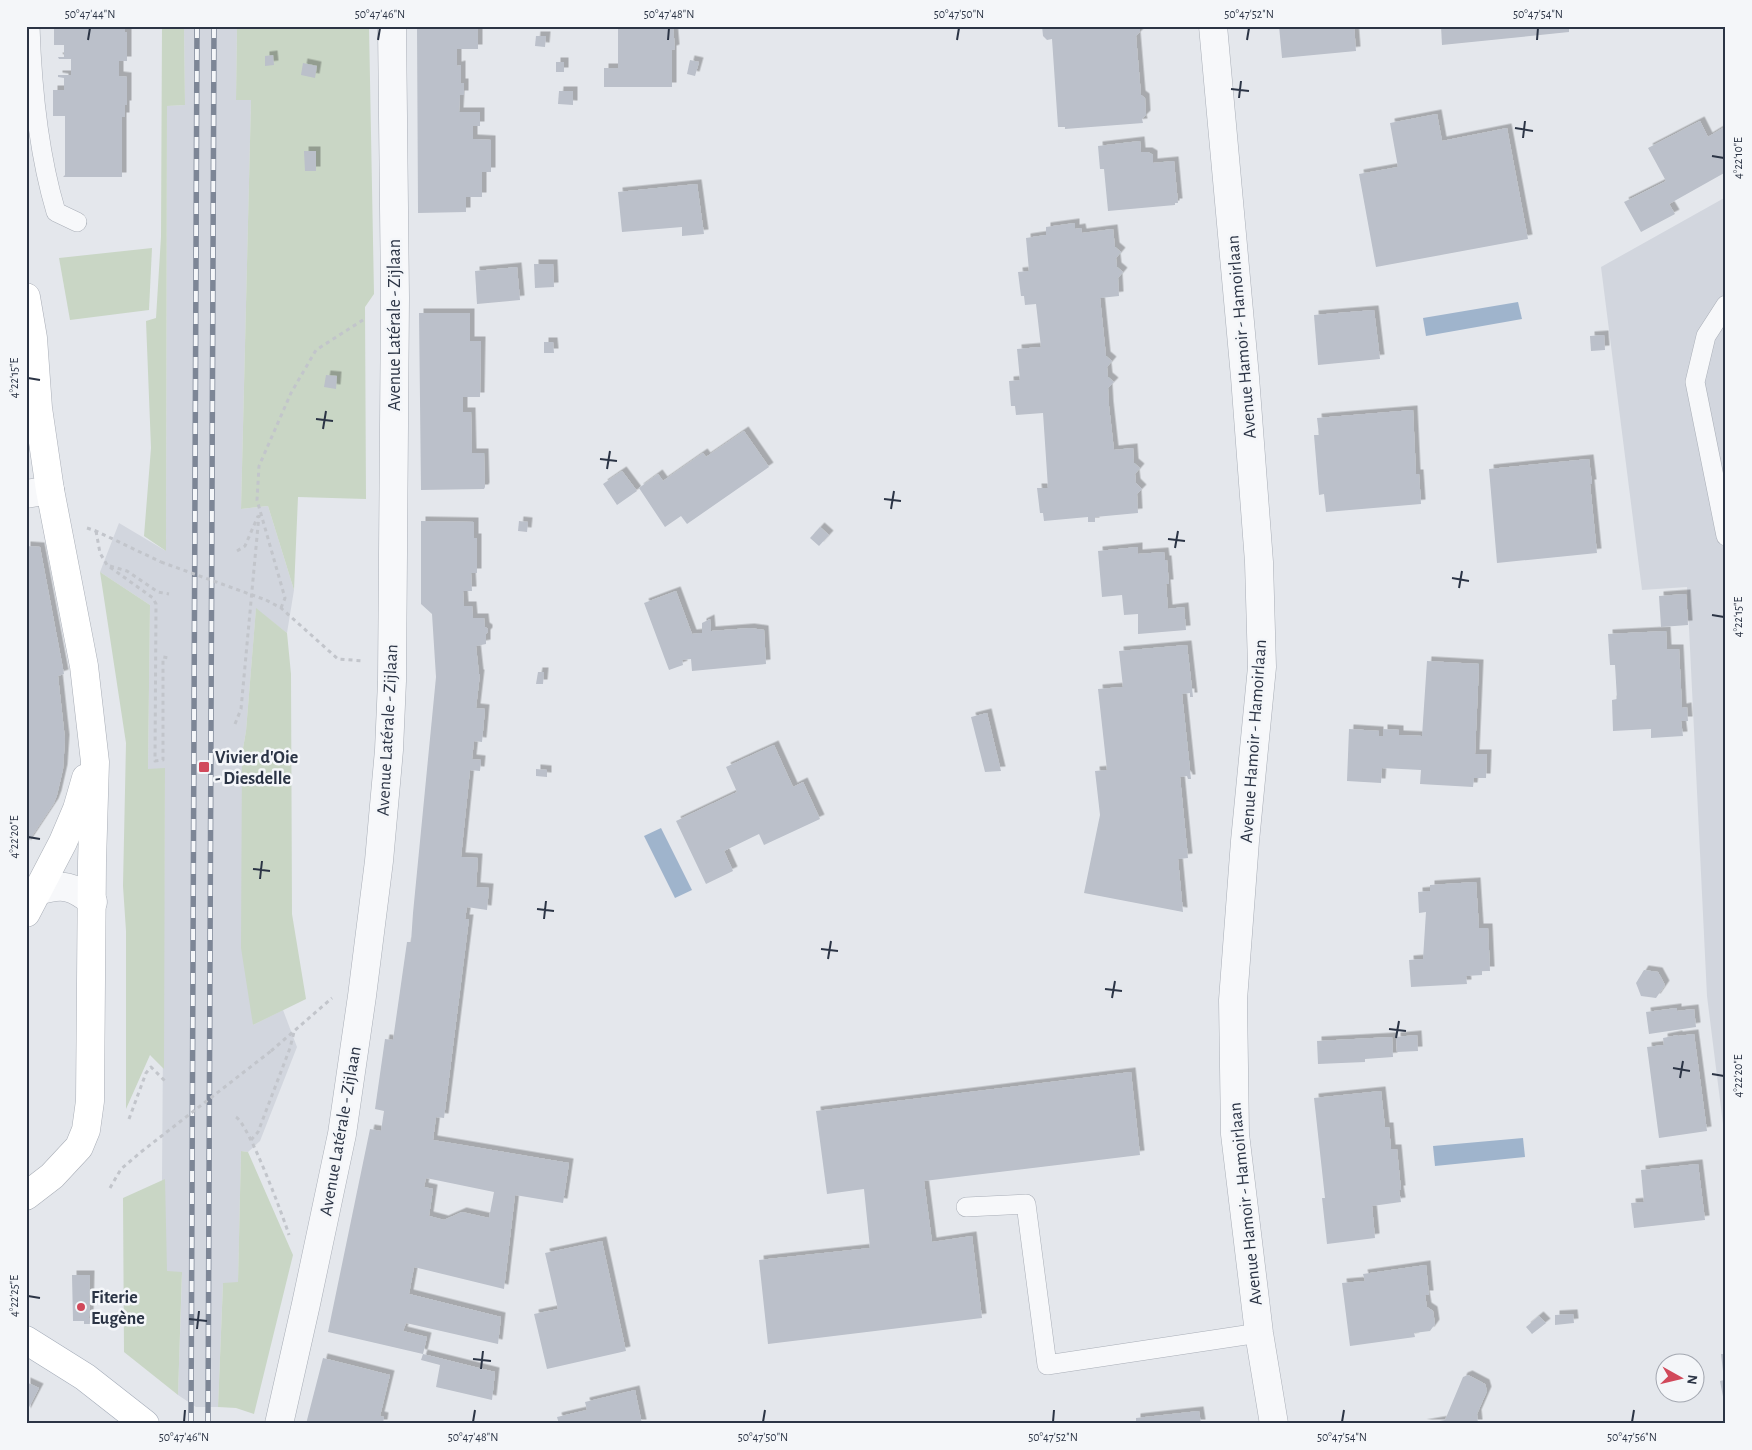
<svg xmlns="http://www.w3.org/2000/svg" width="1752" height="1450" viewBox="0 0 1752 1450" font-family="'Alegreya Sans',sans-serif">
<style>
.built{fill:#d2d6de}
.green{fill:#c9d6c5}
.water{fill:#9fb4cc}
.building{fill:#bbc0ca;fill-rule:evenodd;filter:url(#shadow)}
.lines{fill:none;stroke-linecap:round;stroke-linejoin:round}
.lane-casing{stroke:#a9aeb7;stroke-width:20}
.street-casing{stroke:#a9aeb7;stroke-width:29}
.secondary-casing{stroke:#a9aeb7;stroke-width:29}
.primary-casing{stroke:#a3abb8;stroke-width:29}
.path{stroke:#c2c5cb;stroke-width:3;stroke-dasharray:4 4;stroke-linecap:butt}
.lane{stroke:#f7f8fa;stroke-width:19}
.street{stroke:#f7f8fa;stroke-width:28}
.secondary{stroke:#fff;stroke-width:28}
.primary{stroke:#fff;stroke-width:28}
.rail-casing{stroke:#7d8696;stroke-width:5.5}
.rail{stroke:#f4f6f9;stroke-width:4;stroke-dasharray:11;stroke-linecap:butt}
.path-bridge{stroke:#c2c5cb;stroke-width:3;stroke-dasharray:4 4;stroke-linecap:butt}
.ticks{fill:none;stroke:#2b3445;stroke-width:2}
.poi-dot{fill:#d1495b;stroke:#f4f6f9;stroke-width:2}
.labels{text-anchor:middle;stroke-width:5;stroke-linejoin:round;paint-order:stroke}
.street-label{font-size:18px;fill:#2b3445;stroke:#f4f6f9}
.poi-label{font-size:18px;font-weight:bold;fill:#2b3445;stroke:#f4f6f9;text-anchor:start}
.neatline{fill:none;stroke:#2b3445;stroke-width:2}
.ticks-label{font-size:12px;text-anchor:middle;fill:#2b3445}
</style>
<defs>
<filter id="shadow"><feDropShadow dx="4.5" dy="-4.5" stdDeviation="0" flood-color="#0004"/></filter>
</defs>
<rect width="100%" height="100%" fill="#e4e7ec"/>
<!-- built -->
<g class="built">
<path d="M 184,26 L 237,26 L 236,100 L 251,100 L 241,509 L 268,506 L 294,590 L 287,633 L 256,609 L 246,731 L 242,754 L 253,1025 L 283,1010 L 297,1047 L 260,1141 L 248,1152 L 241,1151 L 238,1283 L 223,1283 L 218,1407 L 196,1407 L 178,1395 L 182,1275 L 164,1275 L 162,1180 L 165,769 L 148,770 L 150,605 L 100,572 L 119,523 L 166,551 L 167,106 L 185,105 Z"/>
<path d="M 1726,197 L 1726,1148 L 1707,996 L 1687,587 L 1642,590 L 1601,267 Z"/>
</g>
<!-- green -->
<g class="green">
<path d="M 162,26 L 184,26 L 185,105 L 167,106 L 166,551 L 144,536 L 151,448 L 146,321 L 156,318 L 161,237 Z"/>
<path d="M 237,26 L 369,26 L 374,294 L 365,307 L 366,499 L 298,497 L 294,590 L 268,506 L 241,509 L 251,100 L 236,100 Z"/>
<path d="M 152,248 L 149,310 L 70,320 L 59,258 Z"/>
<path d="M 100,572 L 150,605 L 148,769 L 165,768 L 164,1069 L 150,1055 L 126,1109 L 126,931 L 123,886 L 126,743 Z"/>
<path d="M 256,608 L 287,633 L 291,674 L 292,914 L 306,999 L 253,1025 L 241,948 L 242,754 L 246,731 Z"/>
<path d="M 241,1151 L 248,1152 L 293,1255 L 254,1414 L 236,1408 L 218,1407 L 223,1283 L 238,1282 Z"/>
<path d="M 165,1179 L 167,1271 L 182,1272 L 178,1395 L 124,1352 L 123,1198 Z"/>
</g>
<!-- water -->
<g class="water">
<path d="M 1518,302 L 1522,319 L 1426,336 L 1423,318 Z"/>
<path d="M 661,828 L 692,890 L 675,898 L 644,836 Z"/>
<path d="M 1523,1138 L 1525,1157 L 1435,1166 L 1433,1146 Z"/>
</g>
<!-- building -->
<g class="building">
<path d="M 54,26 L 125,26 L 125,32 L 127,32 L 127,61 L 119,61 L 119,76 L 127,77 L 127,105 L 125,105 L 125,117 L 122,117 L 122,177 L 63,177 L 65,175 L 65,116 L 53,116 L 53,90 L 64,90 L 64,78 L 58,77 L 58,75 L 71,75 L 71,59 L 59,59 L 58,57 L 64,57 L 64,45 L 54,45 Z"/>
<path d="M 417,26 L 478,26 L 478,49 L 457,49 L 457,66 L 461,65 L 461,83 L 464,83 L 464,95 L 460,95 L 459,112 L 480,112 L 480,126 L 473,126 L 473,139 L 491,140 L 491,172 L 482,172 L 482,197 L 466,197 L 466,212 L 418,213 Z"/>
<path d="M 618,26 L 673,26 L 675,49 L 672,50 L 672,87 L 604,87 L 604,68 L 618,68 Z"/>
<path d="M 1042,26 L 1140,26 L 1140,32 L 1136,36 L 1141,95 L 1145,98 L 1146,115 L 1142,119 L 1143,123 L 1065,129 L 1065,127 L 1058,127 L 1052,39 L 1047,40 L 1043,36 Z"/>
<path d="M 1279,26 L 1354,26 L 1356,51 L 1282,58 Z"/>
<path d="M 1441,26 L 1569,26 L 1569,32 L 1442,45 Z"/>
<path d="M 536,36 L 546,36 L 545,47 L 535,46 Z"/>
<path d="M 273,55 L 274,65 L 265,66 L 265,56 Z"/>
<path d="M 690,60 L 699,62 L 695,76 L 687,74 Z"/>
<rect x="556" y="62" width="8" height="10"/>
<path d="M 303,63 L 317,66 L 315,78 L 301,75 Z"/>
<path d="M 559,91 L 573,91 L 573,105 L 558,104 Z"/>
<path d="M 1437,114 L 1442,141 L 1507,128 L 1528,239 L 1376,267 L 1359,174 L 1398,167 L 1390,123 Z"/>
<path d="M 1700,121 L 1708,137 L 1726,126 L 1726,172 L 1669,204 L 1675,214 L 1641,232 L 1624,202 L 1666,181 L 1648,148 Z"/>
<path d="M 1140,141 L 1141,152 L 1148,152 L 1153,155 L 1153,163 L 1174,161 L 1178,203 L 1175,203 L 1175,205 L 1108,211 L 1104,169 L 1100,169 L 1098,146 Z"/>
<path d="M 304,151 L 316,151 L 316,171 L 305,171 Z"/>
<path d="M 697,184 L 704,234 L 682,236 L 682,227 L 622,232 L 618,192 Z"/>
<path d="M 1075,223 L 1075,229 L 1081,228 L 1082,233 L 1113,229 L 1115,247 L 1121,252 L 1116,258 L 1117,267 L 1123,272 L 1118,278 L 1119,296 L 1100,298 L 1106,356 L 1112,361 L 1107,367 L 1108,377 L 1114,382 L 1108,388 L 1109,406 L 1114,450 L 1133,448 L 1134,463 L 1140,468 L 1135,474 L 1136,483 L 1142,489 L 1137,494 L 1138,513 L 1095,517 L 1095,522 L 1088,522 L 1088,517 L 1044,521 L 1043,513 L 1040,513 L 1037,488 L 1048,488 L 1043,413 L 1016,415 L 1015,406 L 1011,406 L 1009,381 L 1020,380 L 1017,349 L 1041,347 L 1036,304 L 1025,305 L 1024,296 L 1021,296 L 1018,272 L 1029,271 L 1026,238 L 1046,235 L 1046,227 Z"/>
<path d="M 534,264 L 553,264 L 554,287 L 535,288 Z"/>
<path d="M 517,267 L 520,300 L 477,304 L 475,271 Z"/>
<path d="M 1374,310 L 1380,359 L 1318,365 L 1314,315 Z"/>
<path d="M 419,313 L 470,313 L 470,341 L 481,341 L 480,397 L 463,397 L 463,412 L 471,412 L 472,453 L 484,453 L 485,487 L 484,489 L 421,490 Z"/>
<path d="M 1604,335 L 1605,350 L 1591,351 L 1590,336 Z"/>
<path d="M 544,342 L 553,342 L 554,353 L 544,353 Z"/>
<path d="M 326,375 L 337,376 L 336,389 L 324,387 Z"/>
<path d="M 1413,410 L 1416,474 L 1419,474 L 1421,504 L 1326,512 L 1324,494 L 1319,495 L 1314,435 L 1319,435 L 1317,418 Z"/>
<path d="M 744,431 L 769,467 L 687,524 L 681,516 L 665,527 L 639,488 L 658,474 L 663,481 L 703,453 L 706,457 Z"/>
<path d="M 1589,459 L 1592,484 L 1590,484 L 1597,553 L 1497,563 L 1489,469 Z"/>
<path d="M 622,471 L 637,491 L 617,505 L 603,484 Z"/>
<path d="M 421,521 L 474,522 L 474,538 L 477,538 L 477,573 L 471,573 L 472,591 L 463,591 L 464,606 L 472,606 L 473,618 L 484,618 L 485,627 L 488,629 L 488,632 L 486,634 L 486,644 L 476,646 L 479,674 L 480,674 L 476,708 L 485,709 L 482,742 L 474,741 L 472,759 L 481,760 L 480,771 L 470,770 L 461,857 L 478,858 L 476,887 L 489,888 L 487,910 L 467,907 L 465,919 L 469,919 L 444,1118 L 436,1117 L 433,1140 L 569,1163 L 563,1203 L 515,1195 L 504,1289 L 414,1267 L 409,1294 L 501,1317 L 498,1344 L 406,1323 L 403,1331 L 427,1337 L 423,1354 L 328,1332 L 370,1129 L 381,1131 L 384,1111 L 375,1109 L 385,1039 L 393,1040 L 407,942 L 411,942 L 413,913 L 436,677 L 432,614 L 421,604 ZM 426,1178 L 494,1192 L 489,1218 L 462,1212 L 444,1220 L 429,1216 L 433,1189 L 424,1187 Z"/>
<path d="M 519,521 L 528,522 L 527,532 L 518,531 Z"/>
<path d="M 820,527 L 829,535 L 819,546 L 810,538 Z"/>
<path d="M 26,546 L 40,547 L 64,674 L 58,676 L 65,739 L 63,769 L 57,795 L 54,803 L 26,845 Z"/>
<path d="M 1138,547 L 1138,554 L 1164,552 L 1165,560 L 1167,560 L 1169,584 L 1166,584 L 1168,609 L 1184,607 L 1186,630 L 1138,634 L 1138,614 L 1124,615 L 1122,595 L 1102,597 L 1098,551 Z"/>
<path d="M 676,591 L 692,634 L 702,633 L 702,623 L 710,619 L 711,631 L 750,628 L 764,630 L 766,664 L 692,671 L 691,659 L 682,660 L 683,665 L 669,670 L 644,603 Z"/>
<path d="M 1686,594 L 1688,625 L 1661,627 L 1659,596 Z"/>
<path d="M 1666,631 L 1667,649 L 1679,649 L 1682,708 L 1687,707 L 1688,721 L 1681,721 L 1683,736 L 1651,738 L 1651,729 L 1613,731 L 1612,700 L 1617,699 L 1615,665 L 1610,665 L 1608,634 Z"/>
<path d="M 1187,645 L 1193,697 L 1190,697 L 1190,693 L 1182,694 L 1191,779 L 1188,779 L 1187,776 L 1180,777 L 1188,858 L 1178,859 L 1183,912 L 1084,893 L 1100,815 L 1095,771 L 1107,770 L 1098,689 L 1123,687 L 1119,651 Z"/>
<path d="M 1427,661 L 1479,664 L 1475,754 L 1487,754 L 1486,778 L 1474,778 L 1473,787 L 1420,784 L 1421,770 L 1382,768 L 1381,783 L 1347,781 L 1349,729 L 1379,731 L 1379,736 L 1383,736 L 1383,729 L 1399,730 L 1399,735 L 1422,736 Z"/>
<path d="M 538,672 L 544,672 L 543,684 L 536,684 Z"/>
<path d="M 987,713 L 1001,771 L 985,772 L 971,717 Z"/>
<path d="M 774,745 L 793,787 L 803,782 L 820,819 L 764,845 L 759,834 L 724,851 L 733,871 L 706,884 L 676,821 L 737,792 L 726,767 Z"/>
<path d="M 536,769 L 547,770 L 547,777 L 536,776 Z"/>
<path d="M 1476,882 L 1479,928 L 1488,928 L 1490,971 L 1482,971 L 1482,975 L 1466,976 L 1467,984 L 1411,987 L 1409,960 L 1423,959 L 1426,912 L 1419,913 L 1418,892 L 1430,891 L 1430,885 Z"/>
<path d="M 1644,970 L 1658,972 L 1665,985 L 1656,998 L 1641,996 L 1636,983 Z"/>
<path d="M 1677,1008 L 1677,1011 L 1694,1009 L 1696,1027 L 1649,1034 L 1646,1012 Z"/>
<path d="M 1694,1034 L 1707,1131 L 1659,1138 L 1647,1047 L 1664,1045 L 1663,1038 L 1678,1035 L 1678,1036 Z"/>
<path d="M 1417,1035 L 1418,1051 L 1397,1052 L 1396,1037 Z"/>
<path d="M 1392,1037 L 1393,1057 L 1365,1059 L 1365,1062 L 1318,1064 L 1317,1041 Z"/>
<path d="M 1131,1072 L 1140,1155 L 924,1181 L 932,1242 L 972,1236 L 982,1318 L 768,1344 L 759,1260 L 870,1248 L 864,1189 L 827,1194 L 816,1111 Z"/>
<path d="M 1381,1091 L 1385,1127 L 1389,1127 L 1391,1149 L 1397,1149 L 1401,1190 L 1399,1190 L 1401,1202 L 1372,1206 L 1375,1238 L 1327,1244 L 1322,1198 L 1325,1198 L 1314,1098 Z"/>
<path d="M 1698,1164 L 1705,1220 L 1634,1228 L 1631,1203 L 1644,1202 L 1641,1170 Z"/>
<path d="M 602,1241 L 626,1351 L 547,1369 L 534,1314 L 558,1309 L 545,1253 Z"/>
<path d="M 1426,1265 L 1429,1295 L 1425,1295 L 1427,1307 L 1433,1311 L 1435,1324 L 1430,1331 L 1414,1333 L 1415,1337 L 1350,1346 L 1342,1283 L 1365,1281 L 1363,1274 Z"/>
<path d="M 72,1275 L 90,1275 L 89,1318 L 92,1319 L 91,1324 L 84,1324 L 84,1321 L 73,1321 Z"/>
<path d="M 1573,1314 L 1574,1323 L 1555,1325 L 1555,1315 Z"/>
<path d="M 1539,1316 L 1546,1323 L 1532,1334 L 1526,1327 Z"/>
<path d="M 423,1354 L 495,1372 L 492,1400 L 436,1387 L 440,1365 L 421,1360 Z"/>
<path d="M 1721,1354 L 1726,1354 L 1725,1407 L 1720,1381 L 1724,1380 Z"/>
<path d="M 323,1358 L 390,1375 L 380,1416 L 384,1417 L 383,1424 L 306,1424 Z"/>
<path d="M 1468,1375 L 1485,1384 L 1487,1391 L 1477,1414 L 1478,1424 L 1422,1424 L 1445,1420 L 1463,1377 Z"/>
<path d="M 26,1382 L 39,1388 L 26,1413 Z"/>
<path d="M 635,1390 L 642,1424 L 559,1424 L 557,1417 L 587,1410 L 585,1402 Z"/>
<path d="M 1199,1411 L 1201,1424 L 1136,1424 L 1136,1418 Z"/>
</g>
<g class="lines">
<defs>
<g id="lane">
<path d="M 30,26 C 32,89 38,152 56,212 L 77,222"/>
<path d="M 1726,305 L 1706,336 L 1695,382 L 1726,536"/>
<path d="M 966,1207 L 1026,1204 L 1047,1365 L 1259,1333"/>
</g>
<g id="street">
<path d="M 1213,26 L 1245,377 L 1259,562 L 1262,667 L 1245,841 L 1233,1000 L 1235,1134 L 1259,1333 L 1274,1424"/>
<path d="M 26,494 L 50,490"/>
<path d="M 38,891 C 63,883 73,886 93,902"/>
<path d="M 279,1424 L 306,1304 L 342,1134 L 362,996 L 379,861 L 389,750 L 392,681 L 395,298 L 392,26"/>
</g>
<g id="secondary">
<path d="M 26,297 L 33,338 L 38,408 L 50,490 L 84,666 L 95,762 L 92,862 L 90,1101 L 86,1130 L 79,1147 L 52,1176 L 26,1196"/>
<path d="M 26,913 L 63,842 L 77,809 L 86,778"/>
</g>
<path id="primary" d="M 26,1340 L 85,1377 L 145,1424"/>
</defs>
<!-- lane casing -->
<use href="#lane" class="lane-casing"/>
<!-- street casing -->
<use href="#street" class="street-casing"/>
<!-- secondary casing -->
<use href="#secondary" class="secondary-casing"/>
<!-- primary casing -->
<use href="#primary" class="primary-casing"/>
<!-- path -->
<g class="path">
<path d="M 87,528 L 96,531 L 161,562"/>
<path d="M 96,531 L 100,553 L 107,565 L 153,598 L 156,604 L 155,761 L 163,760 L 163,657 L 169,658"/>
<path d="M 237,551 L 245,546 L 258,516"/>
<path d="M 110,566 L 127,571 L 158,592 L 169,594"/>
<path d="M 266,600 L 281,608 L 338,659 L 364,661"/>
<path d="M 281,608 L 285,598 L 257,500 L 259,466 L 291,393 L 316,350 L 366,318"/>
<path d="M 235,724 L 241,709 L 259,515"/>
<path d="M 271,1051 L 332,998"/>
<path d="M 236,1117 C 249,1125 283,1216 289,1235"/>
<path d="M 129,1119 L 146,1073 L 151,1067 L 167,1083"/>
<path d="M 251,1140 L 258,1132 L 290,1048 L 294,1032"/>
<path d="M 110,1188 L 121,1169 L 141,1152"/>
</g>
<!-- lane -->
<use href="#lane" class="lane"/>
<!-- street -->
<use href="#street" class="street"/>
<!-- secondary -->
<use href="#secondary" class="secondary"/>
<!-- primary -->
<use href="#primary" class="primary"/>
<defs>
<g id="rail">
<path d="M 191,1424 L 197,26"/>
<path d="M 208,1424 L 214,26"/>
</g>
</defs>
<!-- rail casing -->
<use href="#rail" class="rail-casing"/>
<!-- rail -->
<use href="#rail" class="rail"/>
<!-- path-bridge -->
<g class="path-bridge">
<path d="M 161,562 L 266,600"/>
<path d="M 141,1152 L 271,1051"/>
</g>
</g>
<!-- ticks -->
<path class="ticks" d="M 88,40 L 90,28M 378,40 L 380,28M 668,40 L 669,28M 957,40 L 959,28M 1247,40 L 1249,28M 1537,40 L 1538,28M 1231,89 L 1249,91M 1239,98 L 1241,81M 1515,128 L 1533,131M 1523,138 L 1525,121M 1712,156 L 1724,158M 28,378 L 40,380M 316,419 L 333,421M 323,429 L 326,411M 600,459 L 617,461M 607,469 L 610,451M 884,499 L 901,501M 891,509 L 894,491M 1168,539 L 1185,541M 1175,548 L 1178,531M 1452,578 L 1469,581M 1459,588 L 1462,571M 1712,615 L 1724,617M 28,837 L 40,839M 253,869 L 270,871M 260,879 L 262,861M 537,909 L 554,911M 544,919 L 546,901M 821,949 L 838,951M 828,959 L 831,941M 1105,989 L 1122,991M 1112,998 L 1115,981M 1389,1029 L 1406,1031M 1396,1038 L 1399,1021M 1673,1068 L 1690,1071M 1712,1074 L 1724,1076M 1680,1078 L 1683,1061M 28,1296 L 40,1298M 189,1319 L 207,1321M 197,1329 L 199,1311M 473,1359 L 491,1361M 481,1369 L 483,1351M 184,1422 L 185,1410M 473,1422 L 475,1410M 763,1422 L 765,1410M 1053,1422 L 1054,1410M 1342,1422 L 1344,1410M 1632,1422 L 1634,1410"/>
<!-- markers -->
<g class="poi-dot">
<rect x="198" y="761" width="12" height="12" rx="2.5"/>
<circle cx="81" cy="1307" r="5"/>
</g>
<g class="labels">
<!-- street labels -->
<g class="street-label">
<text transform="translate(394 325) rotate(-90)" y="6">Avenue Latérale - Zijlaan</text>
<text transform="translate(1241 337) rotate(-95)" y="6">Avenue Hamoir - Hamoirlaan</text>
<text transform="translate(387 730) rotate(-87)" y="6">Avenue Latérale - Zijlaan</text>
<text transform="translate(1253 741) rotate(-86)" y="6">Avenue Hamoir - Hamoirlaan</text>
<text transform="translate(340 1131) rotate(-80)" y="6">Avenue Latérale - Zijlaan</text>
<text transform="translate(1245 1204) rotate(-96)" y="6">Avenue Hamoir - Hamoirlaan</text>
</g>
<!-- poi labels -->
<g class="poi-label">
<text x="215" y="763">Vivier d'Oie<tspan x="215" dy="21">- Diesdelle</tspan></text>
<text x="91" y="1303">Fiterie<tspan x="91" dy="21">Eugène</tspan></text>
</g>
</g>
<!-- border -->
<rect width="1752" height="1450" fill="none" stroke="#f4f6f9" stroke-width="55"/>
<!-- north arrow -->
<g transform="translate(1680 1378) rotate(98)"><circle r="24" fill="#f4f6f9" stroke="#a4a8b1"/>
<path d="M0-4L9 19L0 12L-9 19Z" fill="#d1495b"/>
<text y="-8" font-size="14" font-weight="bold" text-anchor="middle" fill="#2b3445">N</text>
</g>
<rect x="28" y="28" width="1696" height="1394" class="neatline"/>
<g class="ticks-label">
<text x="90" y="18">50°47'44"N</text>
<text x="380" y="18">50°47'46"N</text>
<text x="669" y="18">50°47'48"N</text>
<text x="959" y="18">50°47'50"N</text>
<text x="1249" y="18">50°47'52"N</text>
<text x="1538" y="18">50°47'54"N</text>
<text transform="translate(1738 158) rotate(-90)" y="4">4°22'10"E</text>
<text transform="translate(14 378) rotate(-90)" y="4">4°22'15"E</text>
<text transform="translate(1738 617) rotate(-90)" y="4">4°22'15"E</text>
<text transform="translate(14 837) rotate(-90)" y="4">4°22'20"E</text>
<text transform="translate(1738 1076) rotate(-90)" y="4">4°22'20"E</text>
<text transform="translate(14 1296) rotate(-90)" y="4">4°22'25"E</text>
<text x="184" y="1441">50°47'46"N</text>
<text x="473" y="1441">50°47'48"N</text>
<text x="763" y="1441">50°47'50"N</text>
<text x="1053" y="1441">50°47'52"N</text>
<text x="1342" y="1441">50°47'54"N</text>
<text x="1632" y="1441">50°47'56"N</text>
</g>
</svg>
